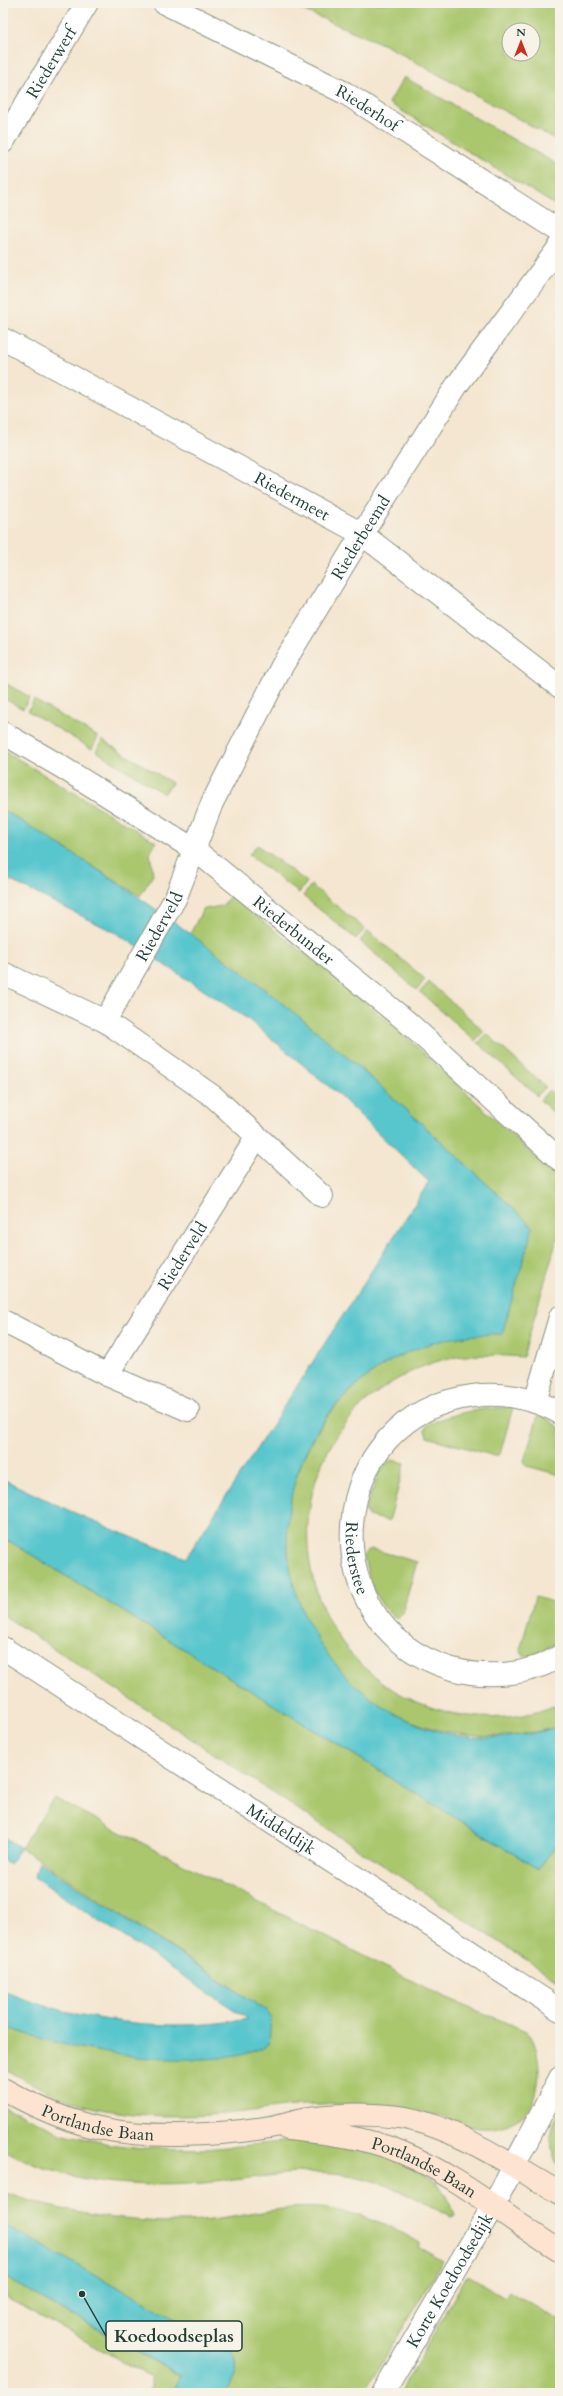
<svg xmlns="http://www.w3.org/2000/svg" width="563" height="2396" viewBox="0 0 563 2396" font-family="Cardo,serif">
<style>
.green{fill:#aac76e;stroke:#648251;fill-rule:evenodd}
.water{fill:#59c6cd;stroke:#3c8280}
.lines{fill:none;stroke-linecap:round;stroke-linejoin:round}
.street-casing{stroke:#8a9282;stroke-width:24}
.secondary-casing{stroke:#8a9282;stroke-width:24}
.street{stroke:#fff;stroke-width:22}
.secondary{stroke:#fde4d1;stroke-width:22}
.labels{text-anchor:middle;stroke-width:4;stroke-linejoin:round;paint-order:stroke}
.street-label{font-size:17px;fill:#1f3d34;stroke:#f7f3e8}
.leader{fill:none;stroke:#1f3d34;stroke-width:1.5}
.callout-dot{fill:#1f3d34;stroke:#f7f3e8;stroke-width:1.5}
.callout{fill:#f7f3e8;stroke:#1f3d34;stroke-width:1.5}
.callout-label{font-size:18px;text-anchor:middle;font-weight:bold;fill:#1f3d34}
</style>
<rect width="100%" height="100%" fill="#f7f3e8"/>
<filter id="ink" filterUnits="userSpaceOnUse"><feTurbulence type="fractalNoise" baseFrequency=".025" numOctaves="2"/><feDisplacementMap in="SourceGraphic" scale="8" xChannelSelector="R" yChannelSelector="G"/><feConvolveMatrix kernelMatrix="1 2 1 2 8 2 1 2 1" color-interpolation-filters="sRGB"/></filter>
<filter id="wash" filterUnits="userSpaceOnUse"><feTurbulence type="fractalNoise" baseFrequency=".012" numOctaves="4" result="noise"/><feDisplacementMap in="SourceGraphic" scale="16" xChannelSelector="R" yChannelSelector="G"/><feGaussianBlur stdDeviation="0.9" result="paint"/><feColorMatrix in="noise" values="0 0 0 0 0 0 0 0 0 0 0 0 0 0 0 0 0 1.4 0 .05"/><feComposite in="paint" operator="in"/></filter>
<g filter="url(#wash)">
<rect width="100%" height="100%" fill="#f4e6d0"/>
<!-- green -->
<g class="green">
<path d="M 286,3 L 560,3 L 560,142 L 385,45 ZM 509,30 L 533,30 L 533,54 L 509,54 Z"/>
<path d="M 404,77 L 560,166 L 560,208 L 389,103 Z"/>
<path d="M 3,682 L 30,697 L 23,709 L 3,698 Z"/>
<path d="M 34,700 L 98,737 L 92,749 L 28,711 Z"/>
<path d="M 102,740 L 172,783 L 164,794 L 96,751 Z"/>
<path d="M 3,750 L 156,842 L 150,852 L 153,875 L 140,896 L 3,810 Z"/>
<path d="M 257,845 L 307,882 L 299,893 L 249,855 Z"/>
<path d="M 311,885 L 365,929 L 356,939 L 303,896 Z"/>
<path d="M 230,896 L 317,963 L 401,1032 L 560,1180 L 560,1229 L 523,1357 C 495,1355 469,1353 442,1360 C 419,1366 397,1378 378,1392 C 260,1483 297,1670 440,1710 C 479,1721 523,1721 560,1703 L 560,1726 C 436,1764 308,1695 289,1562 C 274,1464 342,1368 436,1341 C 449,1337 464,1336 477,1334 L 533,1227 C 450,1149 366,1071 278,1000 C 249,977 219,956 190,934 L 203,909 L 222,906 Z"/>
<path d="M 368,931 L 425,979 L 417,990 L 360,941 Z"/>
<path d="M 429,982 L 484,1031 L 475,1041 L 420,992 Z"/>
<path d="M 487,1034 L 546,1087 L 537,1096 L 478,1043 Z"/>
<path d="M 549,1090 L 560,1101 L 560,1119 L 540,1100 Z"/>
<path d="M 513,1407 L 500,1454 L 495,1456 L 427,1437 L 425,1430 L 427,1425 C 455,1412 482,1408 513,1407 Z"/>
<path d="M 539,1413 L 560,1428 L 560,1475 L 527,1466 L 524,1461 Z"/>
<path d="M 391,1460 L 405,1463 L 389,1521 L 368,1516 L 365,1509 L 380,1470 Z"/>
<path d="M 3,1537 L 538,1869 L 560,1841 L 560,1982 L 3,1615 Z"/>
<path d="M 372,1549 L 417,1562 L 402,1614 L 398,1618 C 377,1611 368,1576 364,1557 L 367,1551 Z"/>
<path d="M 535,1597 L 560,1604 L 560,1641 L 542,1651 L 528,1656 L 523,1655 L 520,1650 Z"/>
<path d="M 54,1798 L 438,1994 L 526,2031 C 543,2046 542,2089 530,2108 C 523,2118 509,2125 498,2127 C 472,2133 452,2118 428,2113 C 401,2107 371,2106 343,2104 C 304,2102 263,2111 224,2114 C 173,2118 114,2117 65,2099 C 43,2091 23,2078 3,2068 L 3,2026 C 73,2051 143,2061 217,2058 L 267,2011 L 21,1848 Z"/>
<path d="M 3,2106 L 61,2133 L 109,2144 L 143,2148 L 205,2149 L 304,2140 L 382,2152 L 435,2181 L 447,2196 L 454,2215 L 450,2217 C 408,2193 381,2178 332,2173 C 298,2170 266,2177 233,2180 C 157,2189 71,2189 3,2149 Z"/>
<path d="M 560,2110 L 560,2171 C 548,2151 549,2129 560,2110 Z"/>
<path d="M 3,2192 C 62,2213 126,2223 188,2222 C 218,2221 246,2214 275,2210 C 330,2201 373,2217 420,2242 L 418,2247 L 443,2261 L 364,2393 L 226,2393 C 236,2375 241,2370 231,2350 L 3,2224 Z"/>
<path d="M 467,2275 L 505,2297 L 509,2291 L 560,2321 L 560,2393 L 400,2393 Z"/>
<path d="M 3,2276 L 181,2377 L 172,2393 L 148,2393 L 151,2387 L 151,2377 L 3,2296 Z"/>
</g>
<!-- water -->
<g class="water">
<path d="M 3,810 C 98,867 189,930 277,999 C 366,1069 449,1149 533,1227 L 502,1334 C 445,1334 400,1348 356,1386 C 325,1412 304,1446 294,1485 C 263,1600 344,1717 460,1736 C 494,1741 528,1736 560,1726 L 560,1841 L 538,1869 L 3,1537 L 3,1479 C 63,1509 123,1535 186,1558 L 429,1182 L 338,1094 L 249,1020 L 118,934 L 3,877 Z"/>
<path d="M 3,1836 L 21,1848 L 9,1864 L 3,1859 Z"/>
<path d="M 39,1862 L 267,2011 L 271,2018 L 269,2044 C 248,2057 225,2058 201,2059 C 133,2061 67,2049 3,2026 L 3,1991 C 79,2022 167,2033 248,2019 L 34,1877 Z"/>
<path d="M 3,2224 L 231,2350 C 241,2370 236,2375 226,2393 L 172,2393 L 181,2376 L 3,2276 Z"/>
</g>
</g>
<g filter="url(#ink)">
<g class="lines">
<defs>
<g id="street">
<path id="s1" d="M 164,3 L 345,93 L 560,231"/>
<path id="s2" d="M 3,142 L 87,3"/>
<path id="s3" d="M 3,339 L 362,534 L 560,687"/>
<path id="s4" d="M 3,733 L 60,766 L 195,850 L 405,1020 L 560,1160"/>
<path d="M 3,973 L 105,1021 L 214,1097 L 322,1196"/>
<path id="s5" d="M 105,1021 L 176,897 L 212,803 L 282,666 L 362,534 L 457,385 L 560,246"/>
<path d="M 3,1321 L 107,1375 L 188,1410"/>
<path id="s6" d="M 107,1375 L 257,1137"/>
<path d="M 535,1402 L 560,1317"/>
<path id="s7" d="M 560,1413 C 534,1398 502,1392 473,1396 C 325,1415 307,1623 449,1668 C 484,1679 529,1676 560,1656"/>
<path id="s8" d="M 3,1648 L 560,2010"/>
<path id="s9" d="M 383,2393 L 493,2206 L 560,2078"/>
</g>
<g id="secondary">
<path id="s10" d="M 3,2089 C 35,2107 68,2122 104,2129 C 152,2139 222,2135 270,2127 C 283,2125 295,2120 308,2118 C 338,2114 370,2113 399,2117 C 451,2124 514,2167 560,2193"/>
<path id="s11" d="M 288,2129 C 327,2133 366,2137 403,2153 C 460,2177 508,2219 560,2251"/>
</g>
</defs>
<!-- street casing -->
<use href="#street" class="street-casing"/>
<!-- secondary casing -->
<use href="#secondary" class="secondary-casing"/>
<!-- street -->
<use href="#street" class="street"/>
<!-- secondary -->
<use href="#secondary" class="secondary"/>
</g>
</g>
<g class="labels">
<!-- street labels -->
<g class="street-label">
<text dy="6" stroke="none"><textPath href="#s2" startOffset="93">Riederwerf</textPath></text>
<text dy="6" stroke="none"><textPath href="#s1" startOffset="229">Riederhof</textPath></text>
<text dy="6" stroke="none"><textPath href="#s3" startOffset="329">Riedermeet</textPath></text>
<text dy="6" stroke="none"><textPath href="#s5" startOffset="548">Riederbeemd</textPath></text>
<text dy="6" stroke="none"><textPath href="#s5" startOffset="109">Riederveld</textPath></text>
<text dy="6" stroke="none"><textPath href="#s4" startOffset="352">Riederbunder</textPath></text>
<text dy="6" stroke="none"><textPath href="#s6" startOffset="141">Riederveld</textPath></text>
<text dy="6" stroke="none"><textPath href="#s7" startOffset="316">Riederstee</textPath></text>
<text dy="6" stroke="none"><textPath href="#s8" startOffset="332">Middeldijk</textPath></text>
<text dy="6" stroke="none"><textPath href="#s10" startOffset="102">Portlandse Baan</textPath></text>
<text dy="6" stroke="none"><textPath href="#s11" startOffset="143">Portlandse Baan</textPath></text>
<text dy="6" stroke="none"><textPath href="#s9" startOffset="131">Korte Koedoodsedijk</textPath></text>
</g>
</g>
<!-- callouts -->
<path class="leader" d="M82 2294L106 2336"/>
<circle class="callout-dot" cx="82" cy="2294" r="4"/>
<rect class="callout" x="106" y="2321" width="136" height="30" rx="4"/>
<g class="callout-label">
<text x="174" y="2342">Koedoodseplas</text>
</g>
<!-- margin -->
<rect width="563" height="2396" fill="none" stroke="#f7f3e8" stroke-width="16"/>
<!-- north arrow -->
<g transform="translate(521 42)"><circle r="19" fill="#f7f3e8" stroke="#a1aaa0"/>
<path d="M0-3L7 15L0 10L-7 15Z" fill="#c8321e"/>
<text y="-6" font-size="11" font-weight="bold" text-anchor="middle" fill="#1f3d34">N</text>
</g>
</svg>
